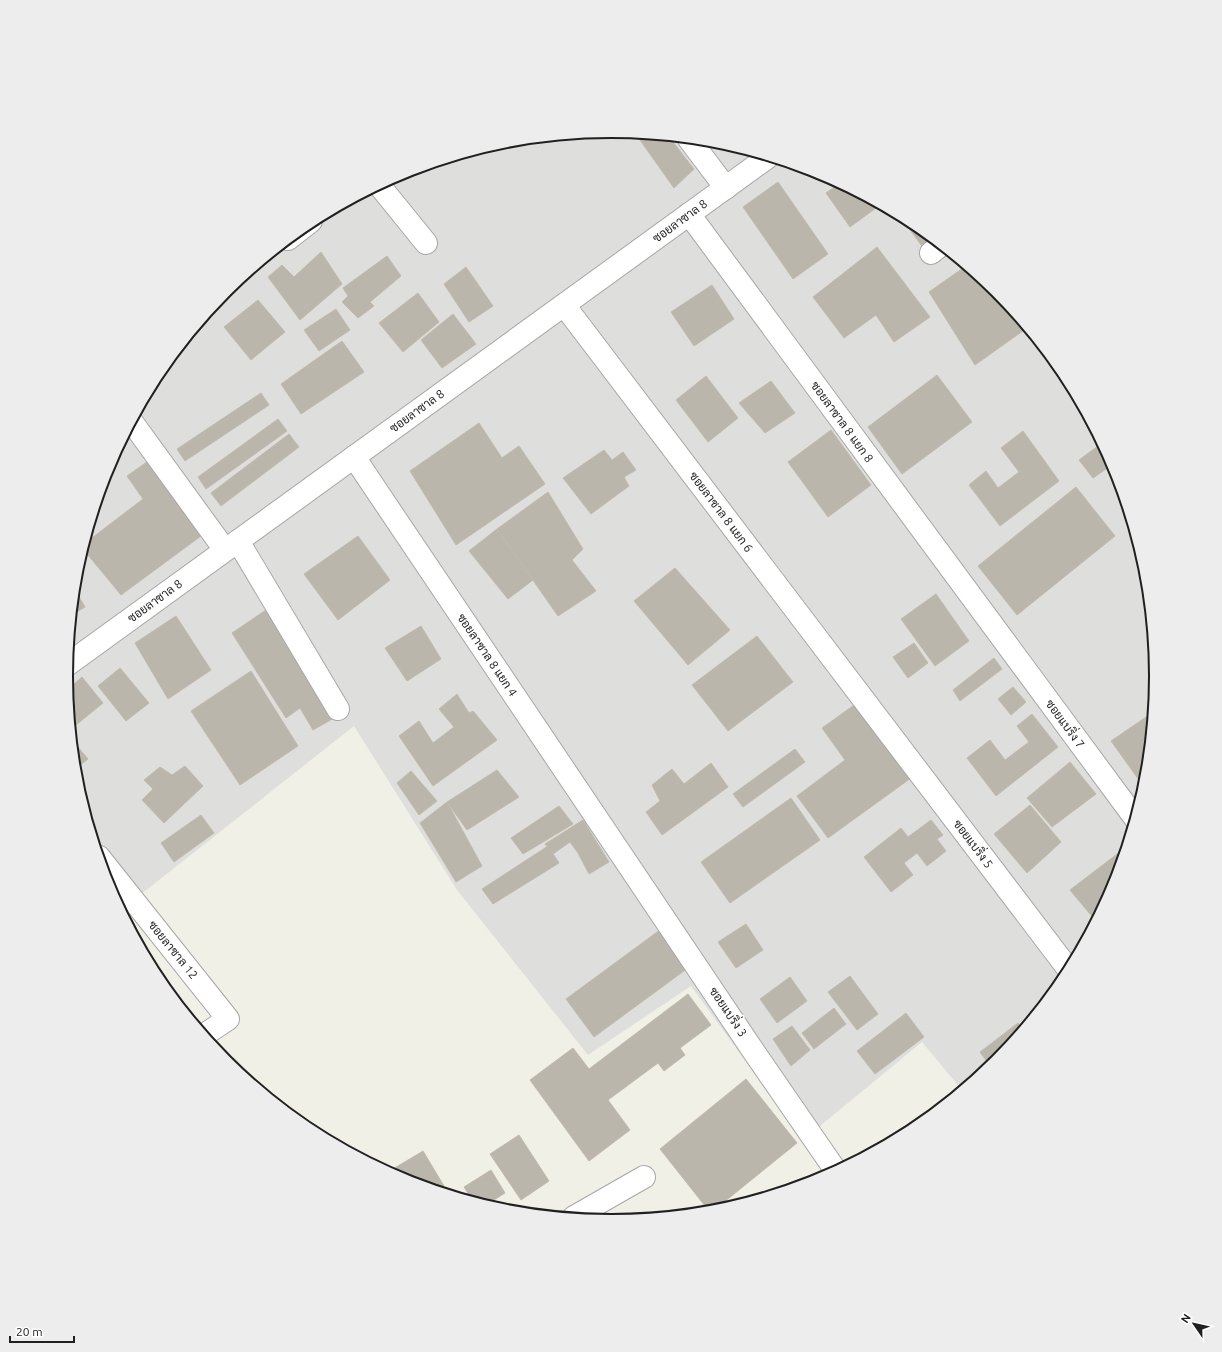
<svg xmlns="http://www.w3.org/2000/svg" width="1222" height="1352" viewBox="0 0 1222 1352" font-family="Ubuntu,Sarabun,sans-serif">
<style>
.residential{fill:#dededd}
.building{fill:#bab6ac;stroke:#c2baaa}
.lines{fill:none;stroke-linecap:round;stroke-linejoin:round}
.minor-casing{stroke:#a7a7a7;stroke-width:24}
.minor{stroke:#fff;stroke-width:22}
.labels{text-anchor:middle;stroke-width:3;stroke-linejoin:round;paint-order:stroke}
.street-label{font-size:12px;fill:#202020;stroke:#fff}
.rim{fill:none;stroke:#202020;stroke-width:2}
</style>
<rect width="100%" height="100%" fill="#f0f0e7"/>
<!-- residential -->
<path class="residential" d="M 611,131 L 718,142 L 820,173 L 914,223 L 997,291 L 1064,373 L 1115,468 L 1146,570 L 1156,676 L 1145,783 L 1114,885 L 1064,979 L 996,1062 L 962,1090 L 922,1042 L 803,1140 L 691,986 L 588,1055 L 457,890 L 354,726 L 121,910 L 107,884 L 76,782 L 66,676 L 77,569 L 108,467 L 158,373 L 226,290 L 308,223 L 403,172 L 505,141 Z"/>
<!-- building -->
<g class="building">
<path d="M 635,133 L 669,137 L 694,169 L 674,188 Z"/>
<path d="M 778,182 L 828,254 L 793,279 L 743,207 Z"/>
<path d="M 840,183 L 880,205 L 850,227 L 826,193 Z"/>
<path d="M 914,223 L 950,253 L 935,264 L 908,227 Z"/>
<path d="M 877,247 L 930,317 L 894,342 L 876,315 L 844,338 L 813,297 Z"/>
<path d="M 321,252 L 342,284 L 300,320 L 268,277 L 282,265 L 294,277 Z"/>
<path d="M 387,256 L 401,276 L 370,302 L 374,306 L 358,318 L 342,302 L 348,296 L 343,288 Z"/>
<path d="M 966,266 L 997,291 L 1027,328 L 975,365 L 929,292 Z"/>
<path d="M 466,267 L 493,306 L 469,322 L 444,284 Z"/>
<path d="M 712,285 L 734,319 L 694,346 L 671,312 Z"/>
<path d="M 418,293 L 439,322 L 403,352 L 379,323 Z"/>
<path d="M 258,300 L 285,332 L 251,360 L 224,327 Z"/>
<path d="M 336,309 L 350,330 L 319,351 L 304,330 Z"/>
<path d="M 453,314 L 476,344 L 442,368 L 421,340 Z"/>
<path d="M 342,341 L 364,372 L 301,414 L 281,384 Z"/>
<path d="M 937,375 L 972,422 L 902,474 L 868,427 Z"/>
<path d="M 706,376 L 738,418 L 708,442 L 676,400 Z"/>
<path d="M 771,381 L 795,413 L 765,433 L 739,403 Z"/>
<path d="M 261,393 L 269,405 L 185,461 L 177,449 Z"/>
<path d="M 278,419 L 287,431 L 206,489 L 198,477 Z"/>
<path d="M 479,423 L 502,458 L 519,446 L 545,484 L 456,545 L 410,471 Z"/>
<path d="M 831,430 L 871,485 L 828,517 L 788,462 Z"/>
<path d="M 1023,431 L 1059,481 L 1000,526 L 969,485 L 986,471 L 998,488 L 1019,472 L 1001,448 Z"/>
<path d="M 289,434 L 299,447 L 221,506 L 211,493 Z"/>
<path d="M 1102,443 L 1113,464 L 1093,478 L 1079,460 Z"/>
<path d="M 604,450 L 612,460 L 623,452 L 636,470 L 624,477 L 629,486 L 591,514 L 563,478 Z"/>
<path d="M 147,462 L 205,533 L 121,595 L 83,549 L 84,544 L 143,499 L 127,476 Z"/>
<path d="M 1076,487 L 1115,536 L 1017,615 L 978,566 Z"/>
<path d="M 548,492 L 583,549 L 572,560 L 596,591 L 558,616 L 497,529 Z"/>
<path d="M 497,529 L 533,580 L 508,599 L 469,551 Z"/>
<path d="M 358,536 L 390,580 L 338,620 L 304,574 Z"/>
<path d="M 675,568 L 730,630 L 688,665 L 634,601 Z"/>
<path d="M 75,590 L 85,607 L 72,615 Z"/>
<path d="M 936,594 L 969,641 L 935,666 L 901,619 Z"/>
<path d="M 266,610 L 282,632 L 334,718 L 313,730 L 300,708 L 286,718 L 232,633 Z"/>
<path d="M 176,616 L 211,670 L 168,699 L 135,643 Z"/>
<path d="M 421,626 L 441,659 L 407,681 L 385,648 Z"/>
<path d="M 757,636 L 793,682 L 728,731 L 692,685 Z"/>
<path d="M 914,643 L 928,663 L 908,678 L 893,657 Z"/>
<path d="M 994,658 L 1002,669 L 960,701 L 953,690 Z"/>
<path d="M 120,668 L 149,703 L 126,721 L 98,686 Z"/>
<path d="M 251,671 L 298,746 L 240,785 L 191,711 Z"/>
<path d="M 82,677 L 103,703 L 71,729 L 67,690 Z"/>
<path d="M 1013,687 L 1026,702 L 1011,715 L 998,699 Z"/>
<path d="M 457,694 L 469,713 L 473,711 L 497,740 L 433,786 L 399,736 L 419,721 L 433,743 L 454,727 L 439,709 Z"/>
<path d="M 857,703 L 911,778 L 828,838 L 797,796 L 845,760 L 822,728 Z"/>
<path d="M 1152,713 L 1145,783 L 1144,787 L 1111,741 Z"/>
<path d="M 1032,714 L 1058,747 L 996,796 L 967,758 L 990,740 L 1005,760 L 1029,742 L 1017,726 Z"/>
<path d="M 72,740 L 88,759 L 75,769 Z"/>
<path d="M 795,749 L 805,762 L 743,807 L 733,794 Z"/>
<path d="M 1070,762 L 1096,794 L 1052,827 L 1027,798 Z"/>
<path d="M 711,763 L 728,787 L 662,835 L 646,812 L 660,801 L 652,785 L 672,769 L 684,784 Z"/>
<path d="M 185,766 L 203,786 L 164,823 L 142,800 L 153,789 L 144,780 L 160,767 L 172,775 Z"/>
<path d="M 497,770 L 519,797 L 467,830 L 447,802 Z"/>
<path d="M 411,771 L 437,801 L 419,815 L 397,783 Z"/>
<path d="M 791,798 L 820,840 L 730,903 L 701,862 Z"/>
<path d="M 447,802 L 482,866 L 456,882 L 420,823 Z"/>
<path d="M 1030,805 L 1061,842 L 1027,873 L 994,834 Z"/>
<path d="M 559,806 L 573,824 L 523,854 L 511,838 Z"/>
<path d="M 201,815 L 214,833 L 174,862 L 161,843 Z"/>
<path d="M 583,820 L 609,862 L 589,874 L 578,853 L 570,842 L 553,854 L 545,844 Z"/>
<path d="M 931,820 L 943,835 L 937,839 L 946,851 L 927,866 L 917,853 L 904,863 L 913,875 L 891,892 L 864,857 L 901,828 L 908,837 Z"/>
<path d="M 548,846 L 559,863 L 493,904 L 482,889 Z"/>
<path d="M 1125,848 L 1114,885 L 1095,920 L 1070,890 Z"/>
<path d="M 746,924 L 763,950 L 736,968 L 718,942 Z"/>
<path d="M 664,927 L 692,965 L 594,1037 L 566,999 Z"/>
<path d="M 850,976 L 878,1014 L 857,1030 L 828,992 Z"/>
<path d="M 790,977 L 807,1001 L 777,1023 L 760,999 Z"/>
<path d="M 688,994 L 711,1025 L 680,1048 L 685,1055 L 664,1071 L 658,1063 L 608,1100 L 630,1130 L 589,1161 L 530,1080 L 573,1048 L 589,1069 Z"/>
<path d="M 834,1008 L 846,1024 L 814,1049 L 802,1033 Z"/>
<path d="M 906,1013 L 924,1037 L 875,1074 L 857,1051 Z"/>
<path d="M 1018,1023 L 1023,1029 L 996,1062 L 990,1066 L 980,1052 Z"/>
<path d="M 792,1026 L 810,1050 L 791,1066 L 773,1039 Z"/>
<path d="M 746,1079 L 797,1143 L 713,1211 L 709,1211 L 660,1149 Z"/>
<path d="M 519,1135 L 549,1181 L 521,1200 L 490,1154 Z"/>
<path d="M 423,1151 L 444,1186 L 438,1190 L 402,1179 L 388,1172 Z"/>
<path d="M 491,1170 L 505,1193 L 486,1205 L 473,1201 L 464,1187 Z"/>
</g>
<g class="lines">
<defs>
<g id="minor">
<path d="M 689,139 L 726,188"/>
<path d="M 379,185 L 426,243"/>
<path d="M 689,214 L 1135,818"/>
<path d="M 288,239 L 311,221"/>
<path d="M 931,253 L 941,245"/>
<path d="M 564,305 L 1069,970"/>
<path d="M 132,422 L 225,550"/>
<path d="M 354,457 L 754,1052 L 836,1171"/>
<path d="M 238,541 L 338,709"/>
<path d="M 67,665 L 768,157"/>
<path d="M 99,857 L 228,1019 L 204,1035"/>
<path d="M 574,1217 L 644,1177"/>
</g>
</defs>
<!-- minor casing -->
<use href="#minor" class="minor-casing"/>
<!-- minor -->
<use href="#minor" class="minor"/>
</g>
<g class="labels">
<!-- street labels -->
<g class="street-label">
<text transform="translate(680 221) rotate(-36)" y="4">ซอยลาซาล 8</text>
<text transform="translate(417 411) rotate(-36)" y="4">ซอยลาซาล 8</text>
<text transform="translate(842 422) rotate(54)" y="4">ซอยลาซาล 8 แยก 8</text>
<text transform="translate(721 512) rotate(53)" y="4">ซอยลาซาล 8 แยก 6</text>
<text transform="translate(155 601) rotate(-36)" y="4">ซอยลาซาล 8</text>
<text transform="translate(487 655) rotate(56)" y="4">ซอยลาซาล 8 แยก 4</text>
<text transform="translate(1065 724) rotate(54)" y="4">ซอยแบริ่ง 7</text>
<text transform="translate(973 844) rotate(53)" y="4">ซอยแบริ่ง 5</text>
<text transform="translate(173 950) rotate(51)" y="4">ซอยลาซาล 12</text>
<text transform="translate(728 1012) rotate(56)" y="4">ซอยแบริ่ง 3</text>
</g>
</g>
<!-- crop -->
<path d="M0 0H1222V1352H0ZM73 676a538 538 0 1 1 1076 0a538 538 0 1 1-1076 0Z" fill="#ededed" fill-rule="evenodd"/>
<path class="rim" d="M73 676a538 538 0 1 1 1076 0a538 538 0 1 1-1076 0Z"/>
<!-- north arrow -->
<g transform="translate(1194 1324) rotate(304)" stroke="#ffffff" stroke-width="3" paint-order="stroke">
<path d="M0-3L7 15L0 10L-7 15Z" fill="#202020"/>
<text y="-6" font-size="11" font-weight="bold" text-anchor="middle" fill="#202020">N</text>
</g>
<!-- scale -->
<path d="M10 1336v6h64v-6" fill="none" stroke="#202020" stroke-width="2"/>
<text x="16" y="1336" font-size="12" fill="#202020" stroke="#ffffff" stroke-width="3" paint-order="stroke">20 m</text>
</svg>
